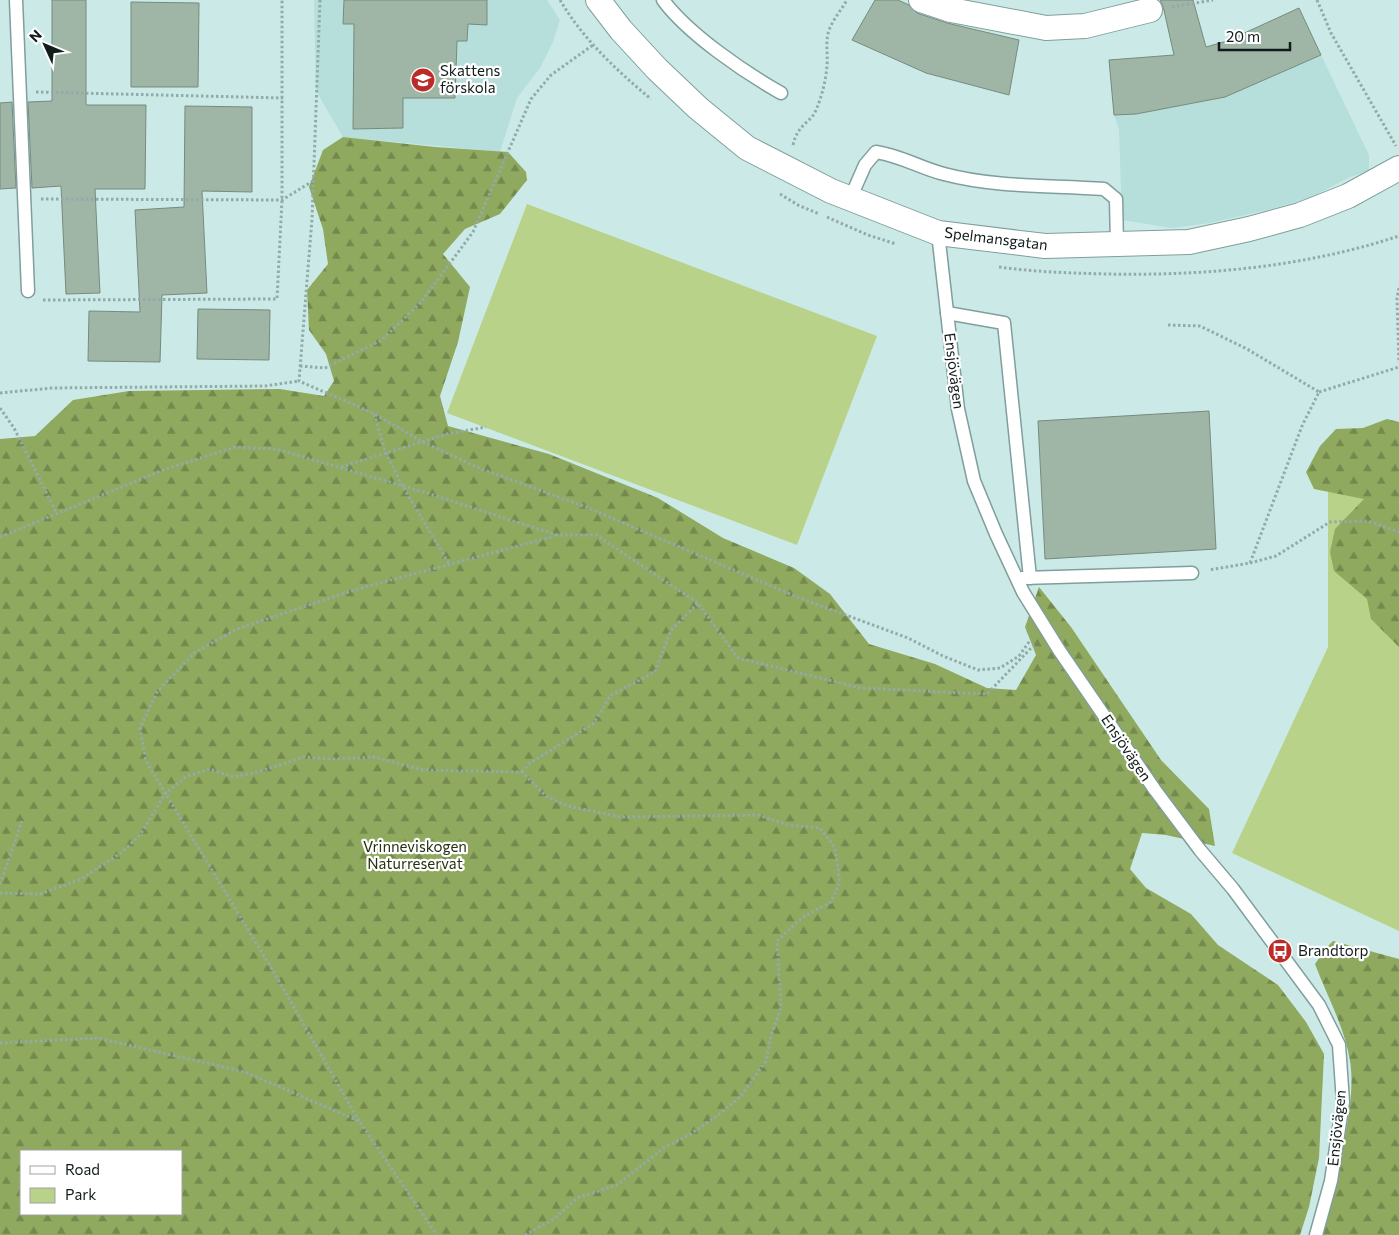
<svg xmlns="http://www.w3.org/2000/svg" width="1399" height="1235" viewBox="0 0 1399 1235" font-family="Commissioner,sans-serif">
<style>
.built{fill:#b6deda}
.green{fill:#b8d289}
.forest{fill:url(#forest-firs);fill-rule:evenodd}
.building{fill:#9fb6a7;stroke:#758b7d}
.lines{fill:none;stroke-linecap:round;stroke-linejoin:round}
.service-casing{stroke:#809e9b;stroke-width:15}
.minor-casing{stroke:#809e9b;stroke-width:26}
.path{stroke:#92aba9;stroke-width:3;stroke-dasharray:2.5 2.5;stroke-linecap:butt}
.service{stroke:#fff;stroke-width:12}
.minor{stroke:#fff;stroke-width:24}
.labels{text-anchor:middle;stroke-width:4.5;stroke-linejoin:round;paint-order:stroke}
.poi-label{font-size:15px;fill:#101b1a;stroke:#fff;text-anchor:start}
.street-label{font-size:15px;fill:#101b1a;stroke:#fff}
.park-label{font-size:15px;fill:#263110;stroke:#fff}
</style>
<defs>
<pattern id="forest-firs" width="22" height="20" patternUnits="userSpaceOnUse" patternTransform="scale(1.25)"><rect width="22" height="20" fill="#8fa95e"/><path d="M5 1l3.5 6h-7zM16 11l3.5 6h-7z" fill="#73894d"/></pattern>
</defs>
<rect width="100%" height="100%" fill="#cbeae7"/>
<!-- built -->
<g class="built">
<path d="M 314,0 L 547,0 L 560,20 L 553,42 L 540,68 L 517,98 L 500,152 L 343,137 L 316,91 Z"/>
<path d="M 1321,55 L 1369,155 L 1369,171 L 1350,177 L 1310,198 L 1271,209 L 1210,223 L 1172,228 L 1122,220 L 1119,129 L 1114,115 L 1136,114 L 1225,97 Z"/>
</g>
<!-- green -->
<g class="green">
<path d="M 527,204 L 877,336 L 797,545 L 447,413 Z"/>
<path d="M 1328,473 L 1399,473 L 1399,931 L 1232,853 L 1328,647 Z"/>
</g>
<!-- forest -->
<g class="forest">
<path d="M 343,137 L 435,147 L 508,152 L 526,172 L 527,180 L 500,214 L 465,229 L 443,254 L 470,287 L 458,342 L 440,396 L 448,426 L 549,454 L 658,498 L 723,538 L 794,568 L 830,594 L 869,644 L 935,664 L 987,688 L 1016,690 L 1036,655 L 1025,627 L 1039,587 L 1071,627 L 1161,760 L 1209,809 L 1215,846 L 1166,835 L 1142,833 L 1130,869 L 1146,888 L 1191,914 L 1218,945 L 1278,985 L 1306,1022 L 1324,1054 L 1319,1158 L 1309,1207 L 1300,1235 L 0,1235 L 0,439 L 35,436 L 73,400 L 129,391 L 280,389 L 324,396 L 334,381 L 326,354 L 309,330 L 307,290 L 328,264 L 323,229 L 309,187 L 323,150 ZM 21,1151 L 181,1151 L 181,1214 L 21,1214 Z"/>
<path d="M 1387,419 L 1399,422 L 1399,647 L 1371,619 L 1367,599 L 1334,571 L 1330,552 L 1335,529 L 1364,499 L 1314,489 L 1306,472 L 1320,446 L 1336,429 L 1363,428 Z"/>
<path d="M 1333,941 L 1399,959 L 1399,1235 L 1321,1235 C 1332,1188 1358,1108 1350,1061 C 1345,1028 1327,996 1315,964 L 1326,948 Z"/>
</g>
<!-- building -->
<g class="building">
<path d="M 52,0 L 86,0 L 86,105 L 146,105 L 145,189 L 95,189 L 100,293 L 66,294 L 61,186 L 32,188 L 28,102 L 52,101 Z"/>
<path d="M 344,0 L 487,0 L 487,25 L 468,24 L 467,41 L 457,41 L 455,98 L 403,98 L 403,128 L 353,129 L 354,24 L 343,24 Z"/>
<path d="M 875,0 L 898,0 L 909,5 L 917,13 L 947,23 L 1019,40 L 1009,95 L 926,73 L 852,40 Z"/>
<path d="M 1160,0 L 1193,0 L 1206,47 L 1227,41 L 1299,8 L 1321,55 L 1225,97 L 1136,114 L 1114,115 L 1109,60 L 1174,55 L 1163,6 Z"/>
<path d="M 131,2 L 199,3 L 198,87 L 131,87 Z"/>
<path d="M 12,102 L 16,188 L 0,189 L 0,103 Z"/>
<path d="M 185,106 L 252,107 L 252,192 L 202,191 L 207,293 L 162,295 L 160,362 L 88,361 L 89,311 L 140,312 L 135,210 L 184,207 Z"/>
<path d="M 198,309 L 270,310 L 269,360 L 197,359 Z"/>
<path d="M 1209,411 L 1216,549 L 1045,559 L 1038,421 Z"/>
</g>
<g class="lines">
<defs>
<g id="service">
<path d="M 16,0 L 28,291"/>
<path d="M 663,0 C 688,34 744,72 781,93"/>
<path d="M 850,199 L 865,165 L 876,152 C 902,156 920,168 944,174 C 997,188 1051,185 1104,189 L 1116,199 L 1117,245"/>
<path d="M 938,233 L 958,409 L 974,481 L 996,534 L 1023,592 L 1059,650 L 1155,790 L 1200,850 L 1233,889 L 1319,1005 L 1339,1045 L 1343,1102 L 1331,1181 L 1316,1235"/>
<path d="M 947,313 L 1004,323 L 1030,578"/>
<path d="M 1022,578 L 1192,573"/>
</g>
<g id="minor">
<path d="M 598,0 L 621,30 L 657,69 L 698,108 L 747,148 L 831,191 L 938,233 L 1045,246 L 1189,242 L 1249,229 L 1300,215 L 1348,196 L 1399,168"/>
<path d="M 921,0 L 951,10 L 1046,28 L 1085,26 L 1150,10"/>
</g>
</defs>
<!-- service casing -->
<use href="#service" class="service-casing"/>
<!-- minor casing -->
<use href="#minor" class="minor-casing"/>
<!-- path -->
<g class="path">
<path d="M 320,0 L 312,219 L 299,381 L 373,413 L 423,442 L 479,468 L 586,507 L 797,597 L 908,638 L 943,656 L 978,670 L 1000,668 L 1019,656 L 1031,639"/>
<path d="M 560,0 C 583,39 616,70 651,99"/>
<path d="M 1317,0 L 1331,33 L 1396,146"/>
<path d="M 1172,7 L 1213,0"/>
<path d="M 36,92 L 283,98"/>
<path d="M 793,145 C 798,123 811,123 816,110 C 822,96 826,80 827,65 C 828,53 825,42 829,30 C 833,20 841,10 847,0"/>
<path d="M 780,194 L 798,205 L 819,214"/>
<path d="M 41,199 L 282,200 L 313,181"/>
<path d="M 827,217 L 868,235 L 896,244"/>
<path d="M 999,267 C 1035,272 1070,273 1106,274 C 1205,276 1305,267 1399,236"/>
<path d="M 1399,288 L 1397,298 L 1399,363"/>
<path d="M 43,300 L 277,299 L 282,200 L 282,0"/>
<path d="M 1168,325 L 1200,326 L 1247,349 L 1319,392 L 1302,426 L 1250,563 L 1209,570"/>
<path d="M 300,366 L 325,368 L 382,340 L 422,301 L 473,232 L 531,99 L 551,75 L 593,45"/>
<path d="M 1319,392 L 1399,367"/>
<path d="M 0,393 L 52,388 L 265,386 L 299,381"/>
<path d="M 0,408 L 14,428 L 57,514"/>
<path d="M 374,414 L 386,453 L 402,485 L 449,564"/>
<path d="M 341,467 L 447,434 L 486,427"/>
<path d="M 0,537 L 163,470 L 235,447 L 276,449 L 424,492 L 557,535 L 596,535 L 698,603 L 738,658 L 861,688 L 987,694 L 1034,645"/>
<path d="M 1250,563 L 1276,556 L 1330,522 L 1368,521 L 1399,532"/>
<path d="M 522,772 L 530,763 L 593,724 L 611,695 L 655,672 L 671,630 L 698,603"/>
<path d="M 0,884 L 22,821"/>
<path d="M 0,893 L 40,894 L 81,879 L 121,853 L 140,835 L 165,794 L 187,776 L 210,769 L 233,777 L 254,773 L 304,757 L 331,759 L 375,757 L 423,770 L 522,772 L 546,796 L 567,806 L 621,817 L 758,815 L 788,825 L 820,828 L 835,848 L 840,882 L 831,902 L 803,917 L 777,941 L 781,1008 L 771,1036 L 766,1061 L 741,1096 L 717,1116 L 689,1135 L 665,1147 L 617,1185 L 577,1198 L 554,1219 L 525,1235"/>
<path d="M 0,1043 L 98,1038 L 245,1072 L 359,1121 L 437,1235"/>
<path d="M 359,1121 L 276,976 L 146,761 L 140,728 L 157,692 L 194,653 L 237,629 L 354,590 L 555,536"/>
</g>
<!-- service -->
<use href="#service" class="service"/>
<!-- minor -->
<use href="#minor" class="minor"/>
</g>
<!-- icons -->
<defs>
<symbol id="school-disc" viewBox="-11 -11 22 22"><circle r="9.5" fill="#bb2c29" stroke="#fff"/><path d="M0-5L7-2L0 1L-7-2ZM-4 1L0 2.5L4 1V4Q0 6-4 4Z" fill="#fff"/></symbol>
<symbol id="bus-disc" viewBox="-11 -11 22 22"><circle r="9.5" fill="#bb2c29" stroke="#fff"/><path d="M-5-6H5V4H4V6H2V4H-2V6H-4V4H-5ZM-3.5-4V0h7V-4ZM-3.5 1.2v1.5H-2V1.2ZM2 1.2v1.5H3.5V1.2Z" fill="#fff"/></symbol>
</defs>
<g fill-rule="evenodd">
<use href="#school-disc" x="409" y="66" width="28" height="28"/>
<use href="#bus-disc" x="1266" y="937" width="28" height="28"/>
</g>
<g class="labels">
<!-- poi labels -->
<g class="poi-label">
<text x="440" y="76">Skattens<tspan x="440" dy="17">förskola</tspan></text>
<text x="1298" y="956">Brandtorp</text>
</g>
<!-- street labels -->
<g class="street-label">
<text transform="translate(996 239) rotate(7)" y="5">Spelmansgatan</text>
<text transform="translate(954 371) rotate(83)" y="5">Ensjövägen</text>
<text transform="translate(1126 748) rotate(56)" y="5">Ensjövägen</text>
<text transform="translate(1337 1128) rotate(-84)" y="5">Ensjövägen</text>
</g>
<!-- park labels -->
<g class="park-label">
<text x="415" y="852">Vrinneviskogen<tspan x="415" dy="17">Naturreservat</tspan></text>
</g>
</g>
<!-- legend -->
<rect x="20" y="1150" width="162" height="65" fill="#ffffff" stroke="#9fa4a3"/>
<rect x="30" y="1166" width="25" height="8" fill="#ffffff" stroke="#9fa4a3"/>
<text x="65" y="1175" font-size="15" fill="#101b1a">Road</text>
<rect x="30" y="1188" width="25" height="15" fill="#b8d289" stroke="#9fa4a3"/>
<text x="65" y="1200" font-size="15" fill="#101b1a">Park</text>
<!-- north arrow -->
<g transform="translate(45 45) rotate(314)" stroke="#ffffff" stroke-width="4" paint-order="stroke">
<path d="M0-4L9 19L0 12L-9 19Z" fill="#101b1a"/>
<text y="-8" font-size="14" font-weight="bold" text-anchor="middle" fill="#101b1a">N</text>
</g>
<!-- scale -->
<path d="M1219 42v8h71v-8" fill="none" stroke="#101b1a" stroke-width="2.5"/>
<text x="1226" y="42" font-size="15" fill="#101b1a" stroke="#ffffff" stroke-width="4" paint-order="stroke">20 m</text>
</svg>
